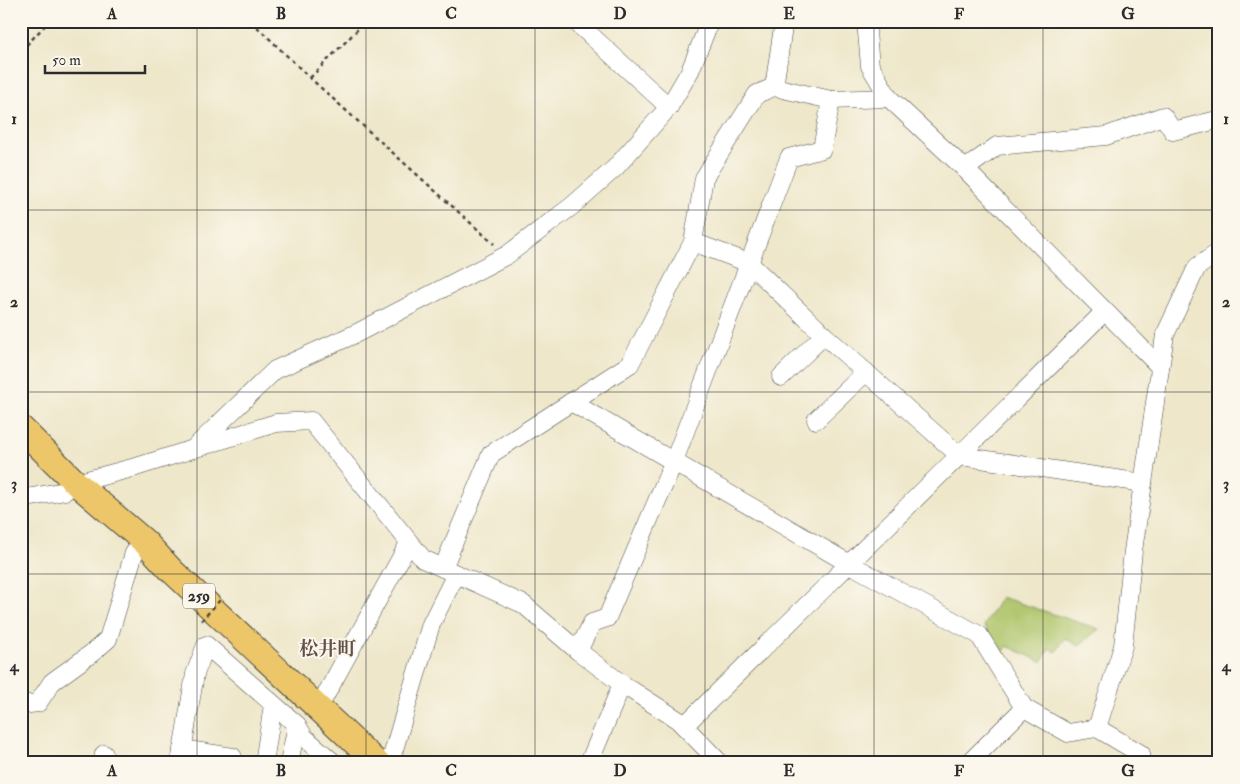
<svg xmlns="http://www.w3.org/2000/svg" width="1240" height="784" viewBox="0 0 1240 784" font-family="'IM FELL Double Pica','Noto Serif JP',serif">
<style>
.green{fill:#afc56a;stroke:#6d784a}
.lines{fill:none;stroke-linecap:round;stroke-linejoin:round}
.minor-casing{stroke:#484743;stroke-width:19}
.highway-casing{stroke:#484743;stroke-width:27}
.path{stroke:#484743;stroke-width:2.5;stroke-dasharray:4 4;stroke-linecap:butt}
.minor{stroke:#fff;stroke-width:18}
.highway{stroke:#ecc669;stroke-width:25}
.path-bridge{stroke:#484743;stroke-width:2.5;stroke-dasharray:4 4;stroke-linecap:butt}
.grid{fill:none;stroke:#2b2b2b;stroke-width:1;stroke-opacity:0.55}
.labels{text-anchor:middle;stroke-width:4;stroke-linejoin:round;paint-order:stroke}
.shield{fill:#fbf7ec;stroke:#696865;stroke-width:1}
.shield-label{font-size:15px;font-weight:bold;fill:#2b2b2b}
.quarter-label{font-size:19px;font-weight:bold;fill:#645049;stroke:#fbf7ec}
.neatline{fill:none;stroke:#2b2b2b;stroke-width:2}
.grid-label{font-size:16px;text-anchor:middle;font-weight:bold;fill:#2b2b2b}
</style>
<rect width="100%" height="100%" fill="#fbf7ec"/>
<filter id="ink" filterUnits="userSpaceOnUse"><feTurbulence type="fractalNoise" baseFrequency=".02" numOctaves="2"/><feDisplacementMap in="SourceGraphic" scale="10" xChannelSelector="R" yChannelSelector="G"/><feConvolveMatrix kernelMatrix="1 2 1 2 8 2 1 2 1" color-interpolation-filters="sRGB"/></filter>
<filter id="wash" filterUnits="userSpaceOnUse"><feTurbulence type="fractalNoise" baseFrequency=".0096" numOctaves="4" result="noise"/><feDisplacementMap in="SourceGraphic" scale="20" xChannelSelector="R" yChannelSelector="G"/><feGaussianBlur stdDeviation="1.12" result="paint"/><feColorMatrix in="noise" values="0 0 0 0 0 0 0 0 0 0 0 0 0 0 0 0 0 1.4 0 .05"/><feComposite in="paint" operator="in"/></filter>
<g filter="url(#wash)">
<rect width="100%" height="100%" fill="#eee7ca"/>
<!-- green -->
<path class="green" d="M 1001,597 L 1099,629 L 1078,646 L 1065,638 L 1056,652 L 1049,648 L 1042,662 L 1007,646 L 1003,654 L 984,626 Z"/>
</g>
<g filter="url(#ink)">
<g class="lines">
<defs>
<g id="minor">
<path d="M 575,21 L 669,107"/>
<path d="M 866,21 L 870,66 L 889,98 L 965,169 L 1160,367"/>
<path d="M 774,87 L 784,21"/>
<path d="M 965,169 L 997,146 L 1106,136 L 1163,116 L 1173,131 L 1217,120 L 1219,122"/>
<path d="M 693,242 L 749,263 L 824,335 L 960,456 L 1143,483"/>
<path d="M 781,377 L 824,335"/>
<path d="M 571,402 L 848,563 L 979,635 L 1024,708 L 1068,733 L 1097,728"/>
<path d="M 816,420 L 866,372"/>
<path d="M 193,449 L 275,370 L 357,333 L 507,255 L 572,206 L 615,168 L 669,107 L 690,71 L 710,21"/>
<path d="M 21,499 L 65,491 L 76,483 L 136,467 L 276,423 L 311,421 L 423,559 L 523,604 L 578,651 L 622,684 L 678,720 L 720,763"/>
<path d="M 443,568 L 491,454 L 630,364 L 693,242 L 704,178 L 757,94 L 774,87 L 831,100 L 889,98"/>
<path d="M 578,651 L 592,623 L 607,618 L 674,461 L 789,158 L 822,149 L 831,100"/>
<path d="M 21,705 L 38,703 L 52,682 L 92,653 L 108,639 L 134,553 L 145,542"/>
<path d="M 319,707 L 409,543"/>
<path d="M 684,726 C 824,588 965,451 1104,312"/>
<path d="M 182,749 L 233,757"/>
<path d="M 102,763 L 104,754"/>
<path d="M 180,763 L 195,674 L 206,645 L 297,725 L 304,737 L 334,763"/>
<path d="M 264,763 L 273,705"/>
<path d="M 289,763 L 297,725"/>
<path d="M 390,763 L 431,624 L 456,574"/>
<path d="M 589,763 L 622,684"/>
<path d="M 969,763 L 1024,708"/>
<path d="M 1142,763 L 1141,754 L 1097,728 L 1123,646 L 1133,551 L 1165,335 L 1197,267 L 1219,252"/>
</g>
<path id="highway" d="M 21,428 L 76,483 L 145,542 L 171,570 L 377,763"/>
</defs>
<!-- minor casing -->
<use href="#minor" class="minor-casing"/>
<!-- highway casing -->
<use href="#highway" class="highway-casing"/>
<!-- path -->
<g class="path">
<path d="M 251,21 L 310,78 L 494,244"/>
<path d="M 21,51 L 49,21"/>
<path d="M 310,78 L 366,21"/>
</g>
<!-- minor -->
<use href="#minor" class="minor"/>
<!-- highway -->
<use href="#highway" class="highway"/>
<!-- path-bridge -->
<path class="path-bridge" d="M 201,621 L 221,599"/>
</g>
</g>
<!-- grid -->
<path class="grid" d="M 197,21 L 197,763M 366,21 L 366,763M 535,21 L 535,763M 705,21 L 705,763M 874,21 L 874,763M 1043,21 L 1043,763M 21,210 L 1219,210M 21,392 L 1219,392M 21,574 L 1219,574"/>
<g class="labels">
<!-- shield labels -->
<rect class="shield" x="183" y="583.5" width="32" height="25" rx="4"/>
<g class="shield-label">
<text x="199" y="601">259</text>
</g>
<!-- quarter labels -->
<g class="quarter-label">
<text x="328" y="655">松井町</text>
</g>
</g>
<!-- margin -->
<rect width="1240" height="784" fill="none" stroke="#fbf7ec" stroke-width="55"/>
<!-- scale -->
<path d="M45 65v8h100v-8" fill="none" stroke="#2b2b2b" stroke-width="2.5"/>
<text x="52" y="65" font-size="15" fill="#2b2b2b" stroke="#fbf7ec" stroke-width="4" paint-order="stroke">50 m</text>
<rect x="28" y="28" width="1184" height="728" class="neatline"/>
<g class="grid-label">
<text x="112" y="19">A</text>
<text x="281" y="19">B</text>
<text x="451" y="19">C</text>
<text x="620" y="19">D</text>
<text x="789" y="19">E</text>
<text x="959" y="19">F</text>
<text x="1128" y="19">G</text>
<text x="14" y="124">1</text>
<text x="1226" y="124">1</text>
<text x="14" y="307">2</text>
<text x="1226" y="307">2</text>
<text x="14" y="489">3</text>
<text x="1226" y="489">3</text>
<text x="14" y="671">4</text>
<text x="1226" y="671">4</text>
<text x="112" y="776">A</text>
<text x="281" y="776">B</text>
<text x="451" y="776">C</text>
<text x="620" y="776">D</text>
<text x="789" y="776">E</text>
<text x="959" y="776">F</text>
<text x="1128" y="776">G</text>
</g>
</svg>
